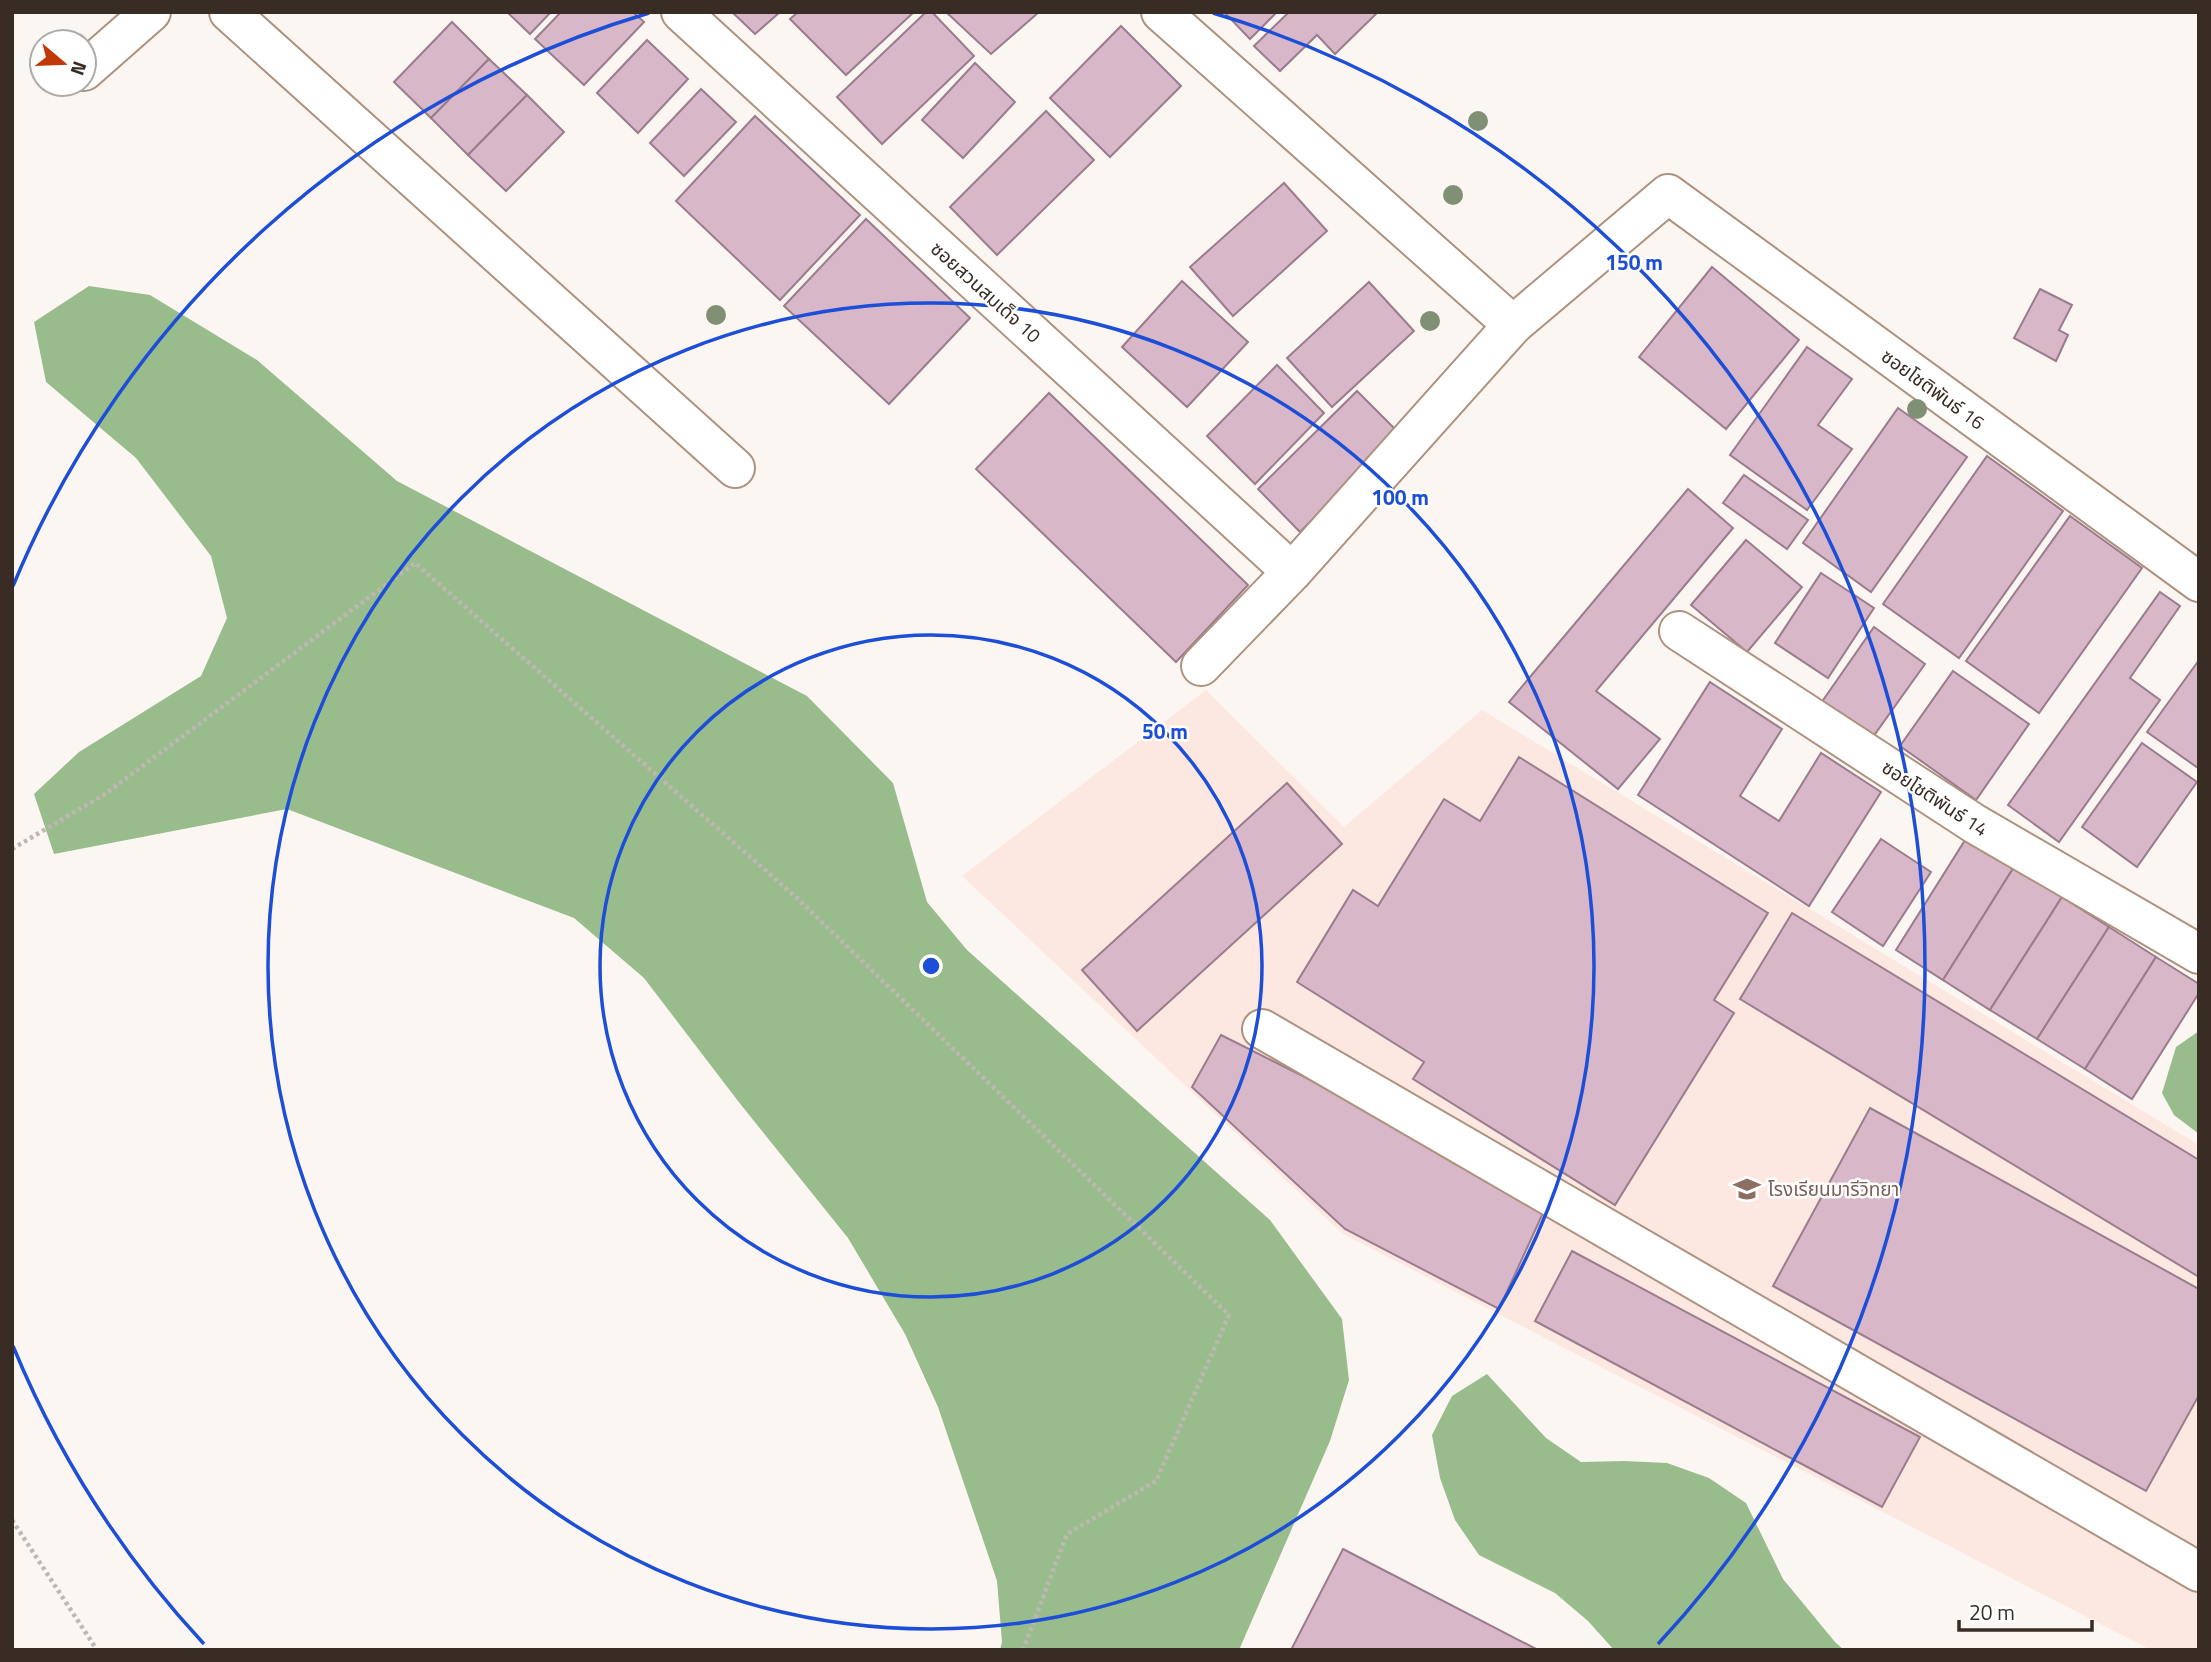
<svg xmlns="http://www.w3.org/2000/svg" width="2211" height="1662" viewBox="0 0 2211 1662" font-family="'Titillium Web','Noto Sans Thai',sans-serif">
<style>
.education{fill:#fce8e1}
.forest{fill:#99bc8d}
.building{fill:#d7b7c8;stroke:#9a7c8c;stroke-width:2}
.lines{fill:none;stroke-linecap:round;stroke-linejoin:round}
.minor-casing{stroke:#ae927f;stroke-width:42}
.path{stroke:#bfb7b2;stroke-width:4.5;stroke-dasharray:3.5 3.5;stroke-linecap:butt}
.minor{stroke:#fff;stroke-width:38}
.tree{fill:#809074}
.ring{fill:none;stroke:#1d4ed8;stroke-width:3.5}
.labels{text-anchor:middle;stroke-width:5;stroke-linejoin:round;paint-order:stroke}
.street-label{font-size:19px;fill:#382c25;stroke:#fff}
.education-label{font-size:19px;fill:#785e54;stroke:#fff;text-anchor:start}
.centre{fill:#1d4ed8;stroke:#fff;stroke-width:3.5}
.ring-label{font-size:21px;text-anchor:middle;font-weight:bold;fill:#1d4ed8;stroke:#fff;stroke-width:5;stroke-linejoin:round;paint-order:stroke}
</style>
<rect width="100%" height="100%" fill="#fcf6f2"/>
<!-- education -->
<path class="education" d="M 1206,690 L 1344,827 L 1482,710 L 2199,1145 L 2199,1650 L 2151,1650 L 1343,1234 L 962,876 Z"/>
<!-- forest -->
<g class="forest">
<path d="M 89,286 L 150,295 L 257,360 L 397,481 L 807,696 L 893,783 L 927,902 L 967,950 L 1270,1220 L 1342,1319 L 1349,1380 L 1330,1441 L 1239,1650 L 1000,1650 L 1002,1642 L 997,1581 L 938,1407 L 905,1334 L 848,1238 L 738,1101 L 644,978 L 574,918 L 287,809 L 54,854 L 34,794 L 79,752 L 201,676 L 227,618 L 211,556 L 136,458 L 46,382 L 34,322 Z"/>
<path d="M 2199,1031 L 2199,1134 L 2174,1115 L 2162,1093 L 2176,1047 Z"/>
<path d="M 1487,1374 L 1546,1438 L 1581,1462 L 1624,1461 L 1667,1463 L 1709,1478 L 1746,1503 L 1783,1579 L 1835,1642 L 1844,1650 L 1614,1650 L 1588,1621 L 1555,1593 L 1479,1555 L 1455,1520 L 1440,1478 L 1432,1435 L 1452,1396 Z"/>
</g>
<!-- building -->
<g class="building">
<path d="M 507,12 L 551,12 L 530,34 Z"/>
<path d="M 561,12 L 633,12 L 644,22 L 584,85 L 535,39 Z"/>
<path d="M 732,12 L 780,12 L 755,34 Z"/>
<path d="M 798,12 L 914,12 L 846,75 L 790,19 Z"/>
<path d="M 926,12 L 932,12 L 974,56 L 882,144 L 837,97 Z"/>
<path d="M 946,12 L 1039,12 L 991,54 Z"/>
<path d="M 1224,12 L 1277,12 L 1250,39 Z"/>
<path d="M 1289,12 L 1378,12 L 1335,54 L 1317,35 L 1280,71 L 1254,46 Z"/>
<path d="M 452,22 L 489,59 L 431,118 L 394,82 Z"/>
<path d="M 1121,26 L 1181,86 L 1110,157 L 1050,98 Z"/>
<path d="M 647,40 L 688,79 L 638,133 L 597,93 Z"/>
<path d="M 489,59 L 527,95 L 468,155 L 431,118 Z"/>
<path d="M 975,63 L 1015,102 L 963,158 L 922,120 Z"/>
<path d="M 701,89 L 736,122 L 684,176 L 650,143 Z"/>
<path d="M 527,95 L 564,132 L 506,191 L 468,155 Z"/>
<path d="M 1046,111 L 1094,160 L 997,255 L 950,207 Z"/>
<path d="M 755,116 L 860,215 L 780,300 L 676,201 Z"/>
<path d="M 1284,183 L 1327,231 L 1233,316 L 1190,267 Z"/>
<path d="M 866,219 L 970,318 L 889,404 L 784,306 Z"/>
<path d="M 1712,267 L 1799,340 L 1726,429 L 1639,357 Z"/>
<path d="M 1182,281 L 1248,342 L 1187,407 L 1122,347 Z"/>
<path d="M 1369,282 L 1414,331 L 1332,407 L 1287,358 Z"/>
<path d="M 2040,289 L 2072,305 L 2059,330 L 2068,335 L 2056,361 L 2014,338 Z"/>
<path d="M 1807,347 L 1852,379 L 1818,425 L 1852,449 L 1807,510 L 1730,455 Z"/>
<path d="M 1277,365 L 1324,413 L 1255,484 L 1207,436 Z"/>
<path d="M 1357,391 L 1399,433 L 1300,532 L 1258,489 Z"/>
<path d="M 1049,393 L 1248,585 L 1176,662 L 976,469 Z"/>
<path d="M 1898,408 L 1967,457 L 1871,592 L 1803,543 Z"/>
<path d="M 1987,456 L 2063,511 L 1959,658 L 1883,604 Z"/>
<path d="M 1744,475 L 1808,520 L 1787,549 L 1723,503 Z"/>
<path d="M 1688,489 L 1733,528 L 1596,691 L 1660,739 L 1618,789 L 1509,702 Z"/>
<path d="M 2070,516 L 2142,568 L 2039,713 L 1966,661 Z"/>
<path d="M 1746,540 L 1802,587 L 1747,652 L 1691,605 Z"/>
<path d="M 1821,573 L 1874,608 L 1828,678 L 1775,643 Z"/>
<path d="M 2160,592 L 2180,606 L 2130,678 L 2160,700 L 2059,842 L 2008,805 Z"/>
<path d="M 1874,627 L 1925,664 L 1870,741 L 1819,706 Z"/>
<path d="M 2199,660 L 2199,768 L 2198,768 L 2147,732 Z"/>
<path d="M 1953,671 L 2029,724 L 1976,800 L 1900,746 Z"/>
<path d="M 1710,682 L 1782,729 L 1740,796 L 1779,821 L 1821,753 L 1881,792 L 1809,906 L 1638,795 Z"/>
<path d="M 2142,743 L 2197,782 L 2137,867 L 2082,827 Z"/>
<path d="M 1519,757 L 1768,913 L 1714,1000 L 1734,1013 L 1615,1205 L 1413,1079 L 1424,1062 L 1297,982 L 1353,890 L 1378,906 L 1444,799 L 1480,821 Z"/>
<path d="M 1287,783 L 1342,844 L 1137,1031 L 1082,970 Z"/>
<path d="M 1967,837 L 2014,867 L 1943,980 L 1896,950 Z"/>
<path d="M 1881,839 L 1931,872 L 1883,946 L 1832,912 Z"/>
<path d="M 2014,867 L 2062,897 L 1990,1010 L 1943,980 Z"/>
<path d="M 2062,897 L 2109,927 L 2037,1039 L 1990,1010 Z"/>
<path d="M 1792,913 L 2199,1160 L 2199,1277 L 1740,999 Z"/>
<path d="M 2109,927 L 2156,957 L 2085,1069 L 2037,1039 Z"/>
<path d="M 2156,957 L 2199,984 L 2199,993 L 2132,1099 L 2085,1069 Z"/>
<path d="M 1221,1035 L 1549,1200 L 1499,1309 L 1345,1229 L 1192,1087 Z"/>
<path d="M 1870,1108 L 2199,1289 L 2199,1395 L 2146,1491 L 1773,1286 Z"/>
<path d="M 1572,1251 L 1920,1437 L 1882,1507 L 1535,1321 Z"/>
<path d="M 1343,1549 L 1538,1650 L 1291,1650 Z"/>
</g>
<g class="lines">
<defs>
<g id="minor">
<path d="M 229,12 L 735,468"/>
<path d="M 681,12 L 1292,572"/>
<path d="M 1161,12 L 1513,325"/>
<path d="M 84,71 L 151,12"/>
<path d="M 1679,631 L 1975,824 L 2199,954"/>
<path d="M 1201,666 L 1292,572 L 1513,325 L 1668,194 L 2199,582"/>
<path d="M 1262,1029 L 2199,1572"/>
</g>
</defs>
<!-- minor casing -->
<use href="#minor" class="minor-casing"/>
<!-- path -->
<g class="path">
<path d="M 12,849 L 105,794 L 415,563 L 798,899 L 1229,1315 L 1156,1481 L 1067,1534 L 1023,1650"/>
<path d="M 12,1520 L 97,1650"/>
</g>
<!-- minor -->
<use href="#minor" class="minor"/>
</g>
<!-- trees -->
<g class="tree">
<circle cx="1478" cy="121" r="10"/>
<circle cx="1453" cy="195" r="10"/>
<circle cx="716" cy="315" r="10"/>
<circle cx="1430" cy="321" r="10"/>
<circle cx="1917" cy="409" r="10"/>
</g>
<!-- distance rings -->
<g class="ring">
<circle cx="931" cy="966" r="331"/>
<circle cx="931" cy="966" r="663"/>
<path d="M204 1644A994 994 0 0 1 13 1346M13 586A994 994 0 0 1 649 13M1213 13A994 994 0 0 1 1658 1644"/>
</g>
<!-- icons -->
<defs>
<symbol id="school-bare" viewBox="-9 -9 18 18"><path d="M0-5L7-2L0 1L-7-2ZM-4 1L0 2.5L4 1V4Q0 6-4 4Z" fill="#8d6e63" stroke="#fff" stroke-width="2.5" paint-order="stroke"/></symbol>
</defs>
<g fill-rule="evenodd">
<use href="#school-bare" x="1728" y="1170" width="38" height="38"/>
</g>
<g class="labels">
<!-- street labels -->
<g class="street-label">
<text transform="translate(986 292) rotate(42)" y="7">ซอยสวนสมเด็จ 10</text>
<text transform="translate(1933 389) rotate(36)" y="7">ซอยโชติพันธ์ 16</text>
<text transform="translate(1935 798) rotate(33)" y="7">ซอยโชติพันธ์ 14</text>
</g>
<!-- education labels -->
<g class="education-label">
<text x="1768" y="1196">โรงเรียนมารีวิทยา</text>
</g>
</g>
<circle cx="931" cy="966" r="10" class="centre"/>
<g class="ring-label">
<text x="1634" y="270">150 m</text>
<text x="1400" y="505">100 m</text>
<text x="1165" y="739">50 m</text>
</g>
<!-- border -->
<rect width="2211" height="1662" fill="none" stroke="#382c25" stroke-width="28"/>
<!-- north arrow -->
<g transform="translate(63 63) rotate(109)"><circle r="33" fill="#ffffff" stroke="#afaba8" stroke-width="2"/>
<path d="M0-5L12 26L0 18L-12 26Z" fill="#c13906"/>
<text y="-10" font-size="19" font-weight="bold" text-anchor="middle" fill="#382c25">N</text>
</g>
<!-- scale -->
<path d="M1959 1620v10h133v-10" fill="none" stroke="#382c25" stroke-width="3.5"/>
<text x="1969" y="1620" font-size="21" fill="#382c25" stroke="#ffffff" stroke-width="5" paint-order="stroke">20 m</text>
</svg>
